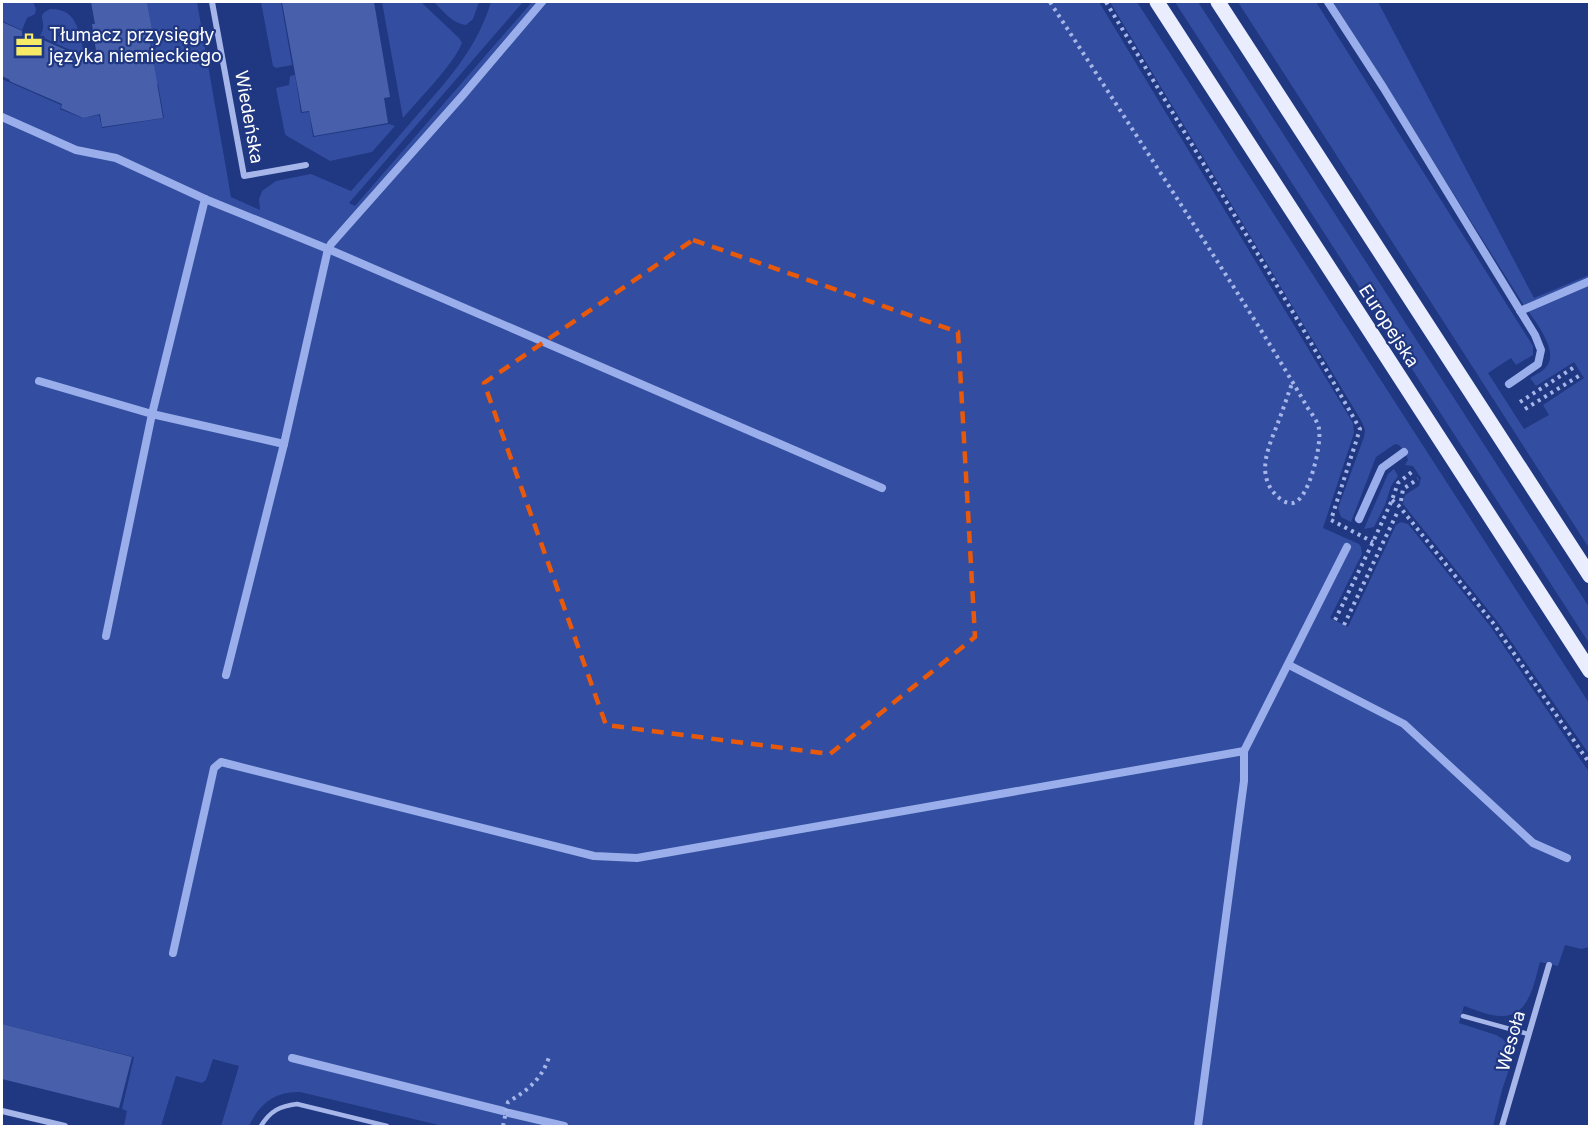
<svg xmlns="http://www.w3.org/2000/svg" width="1591" height="1128" viewBox="0 0 1591 1128" font-family="Inter,sans-serif">
<style>
.green{fill:#334ea0}
.lines{fill:none;stroke-linecap:round;stroke-linejoin:round}
.stream{stroke:#99aeea;stroke-width:8}
.building{fill:#4860ab}
.path{stroke:#a6b6e9;stroke-width:4;stroke-dasharray:3 4.5;stroke-linecap:butt}
.lane{stroke:#a6b6e9;stroke-width:4.5}
.street{stroke:#a6b6e9;stroke-width:6}
.primary{stroke:#e9edfe;stroke-width:15}
.marked{fill:none;stroke:#e8590c;stroke-width:4.5;stroke-dasharray:12 8;stroke-linejoin:round}
.labels{text-anchor:middle;stroke-width:4.5;stroke-linejoin:round;paint-order:stroke}
.poi-label{font-size:18px;fill:#fff;stroke:#203782;text-anchor:start}
.street-label{font-size:18px;fill:#fff;stroke:#203782}
</style>
<rect width="100%" height="100%" fill="#203782"/>
<!-- green -->
<g class="green">
<path d="M 2,2 L 33,2 L 36,9 L 35,14 L 27,18 L 22,30 L 2,21 Z"/>
<path d="M 147,2 L 197,2 L 231,197 L 260,210 L 259,199 L 262,191 L 276,181 L 311,174 L 351,191 C 372,168 392,144 412,121 C 445,83 476,51 491,2 L 523,2 L 349,203 L 355,206 L 532,2 L 1099,2 L 1353,423 L 1354,433 L 1323,528 L 1359,544 L 1361,547 L 1362,554 L 1330,618 L 1348,627 L 1396,525 L 1401,522 L 1408,524 L 1490,626 L 1589,772 L 1589,947 L 1581,949 L 1565,945 L 1558,966 L 1540,962 C 1534,982 1530,1017 1501,1016 C 1489,1016 1476,1010 1464,1006 L 1459,1023 L 1496,1035 L 1503,1039 L 1510,1050 L 1512,1060 L 1502,1090 L 1493,1126 L 505,1126 L 500,1125 L 499,1126 L 443,1126 L 300,1092 C 275,1091 259,1104 249,1126 L 221,1126 L 239,1066 L 213,1059 L 206,1080 L 202,1083 L 176,1076 L 161,1126 L 124,1126 L 127,1111 L 122,1109 L 134,1057 L 2,1024 L 2,79 L 61,105 L 60,109 L 82,118 L 99,115 L 102,128 L 164,118 L 158,84 L 155,84 L 151,63 L 154,62 L 149,30 L 152,29 Z"/>
<path d="M 261,2 L 281,2 L 292,65 L 276,68 L 273,66 Z"/>
<path d="M 382,2 L 421,2 L 459,38 L 462,43 C 454,64 418,100 403,118 Z"/>
<path d="M 434,2 L 479,2 L 473,19 L 466,25 C 453,24 443,11 434,2 Z"/>
<path d="M 1110,2 L 1137,2 L 1589,703 L 1589,754 L 1497,621 L 1403,504 L 1405,495 L 1419,486 L 1421,478 L 1413,466 L 1405,465 L 1408,460 L 1405,452 L 1399,445 L 1395,444 L 1376,457 L 1351,522 L 1341,517 L 1338,508 L 1364,437 L 1365,430 L 1362,422 Z"/>
<path d="M 1175,2 L 1198,2 L 1589,607 L 1589,643 Z"/>
<path d="M 1238,2 L 1316,2 L 1533,346 L 1533,355 L 1516,365 L 1511,358 L 1488,373 L 1524,429 L 1549,415 L 1543,405 L 1584,378 L 1574,362 L 1536,386 L 1530,378 C 1535,375 1542,372 1546,367 C 1561,351 1532,317 1523,304 L 1333,2 L 1378,2 L 1534,298 L 1589,275 L 1589,548 Z"/>
<path d="M 50,9 C 79,8 79,35 85,57 L 40,36 C 41,33 43,31 43,28 C 45,18 36,16 50,9 Z"/>
<path d="M 295,75 L 301,113 L 309,112 L 313,137 L 389,124 L 395,126 L 372,152 L 330,161 L 287,136 L 285,134 L 276,88 L 289,85 L 290,76 Z"/>
<path d="M 1394,469 L 1398,476 L 1391,486 L 1385,505 L 1374,527 L 1364,529 L 1388,474 Z"/>
</g>
<g class="lines">
<!-- stream -->
<g class="stream">
<path d="M 1328,2 L 1383,87 L 1535,335 L 1541,350 L 1538,364 L 1509,384"/>
<path d="M 2,117 L 76,150 L 116,158 L 205,199 L 328,249 L 882,488"/>
<path d="M 1520,311 L 1590,281"/>
<path d="M 39,381 L 152,414 L 284,444"/>
<path d="M 1359,519 L 1382,468 L 1404,452"/>
<path d="M 106,636 L 152,414 L 205,199"/>
<path d="M 1289,665 L 1404,724 L 1533,843 L 1567,858"/>
<path d="M 226,675 L 284,444 L 328,249 L 331,244 L 463,95 L 542,2"/>
<path d="M 173,953 L 214,768 L 221,762 L 594,856 L 637,858 L 1244,751"/>
<path d="M 292,1058 L 503,1111"/>
<path d="M 509,1113 L 564,1126"/>
<path d="M 1198,1126 L 1244,781 L 1244,751 L 1347,547"/>
</g>
</g>
<!-- building -->
<g class="building">
<path d="M 91,2 L 147,2 L 152,29 L 148,30 L 163,118 L 102,127 L 100,114 L 83,118 L 61,108 L 62,104 L 9,81 L 10,80 L 2,76 L 2,22 L 98,64 L 92,24 L 95,24 Z"/>
<path d="M 282,2 L 374,2 L 390,97 L 384,98 L 388,123 L 314,136 L 309,111 L 302,112 Z"/>
<path d="M 2,1024 L 132,1057 L 119,1108 L 2,1079 Z"/>
</g>
<g class="lines">
<!-- path -->
<g class="path">
<path d="M 1050,2 C 1120,110 1190,218 1259,327 C 1275,353 1291,379 1306,405 C 1310,412 1318,421 1319,429 C 1322,444 1309,500 1293,503 C 1287,504 1281,500 1277,496 C 1254,474 1270,444 1279,420 C 1284,407 1288,394 1293,381"/>
<path d="M 1106,2 L 1303,329 L 1360,429 L 1331,520 L 1373,542"/>
<path d="M 1520,402 L 1576,366"/>
<path d="M 1525,409 L 1582,374"/>
<path d="M 1392,500 L 1399,506 L 1493,623 L 1590,764"/>
<path d="M 1401,501 L 1403,489 L 1418,479"/>
<path d="M 1335,620 L 1373,542 L 1392,500 L 1398,483 L 1413,471"/>
<path d="M 1344,625 L 1398,511"/>
<path d="M 503,1126 L 508,1102 C 527,1091 542,1079 549,1057"/>
</g>
<!-- lane -->
<g class="lane">
<path d="M 1463,1016 L 1528,1034"/>
<path d="M 261,1126 C 270,1111 280,1106 297,1104 L 387,1126"/>
</g>
<!-- street -->
<g class="street">
<path d="M 212,2 L 244,176 L 306,165"/>
<path d="M 2,1111 L 65,1126"/>
<path d="M 1502,1126 L 1549,965"/>
</g>
<!-- primary -->
<g class="primary">
<path d="M 1157,2 L 1590,671"/>
<path d="M 1218,2 L 1590,576"/>
</g>
</g>
<!-- marked area -->
<path class="marked" d="M 693,240 L 958,332 L 975,637 L 830,754 L 606,725 L 484,383 Z"/>
<!-- icons -->
<defs>
<symbol id="office-bare" viewBox="-9 -9 18 18"><path d="M-6-3h4V-5.5h4V-3h4V5H-6ZM-1-4.5V-3h2v-1.5ZM-6 0V1H6V0Z" fill="#f6ea66" stroke="#203782" stroke-width="2.5" paint-order="stroke"/></symbol>
</defs>
<g fill-rule="evenodd">
<use href="#office-bare" x="10" y="26" width="38" height="38"/>
</g>
<g class="labels">
<!-- poi labels -->
<g class="poi-label">
<text x="49" y="41">Tłumacz przysięgły<tspan x="49" dy="21">języka niemieckiego</tspan></text>
</g>
<!-- street labels -->
<g class="street-label">
<text transform="translate(249 117) rotate(80)" y="6">Wiedeńska</text>
<text transform="translate(1389 326) rotate(57)" y="6">Europejska</text>
<text transform="translate(1511 1041) rotate(-74)" y="6">Wesoła</text>
</g>
</g>
<!-- border -->
<rect width="1591" height="1128" fill="none" stroke="#ffffff" stroke-width="6"/>
</svg>
